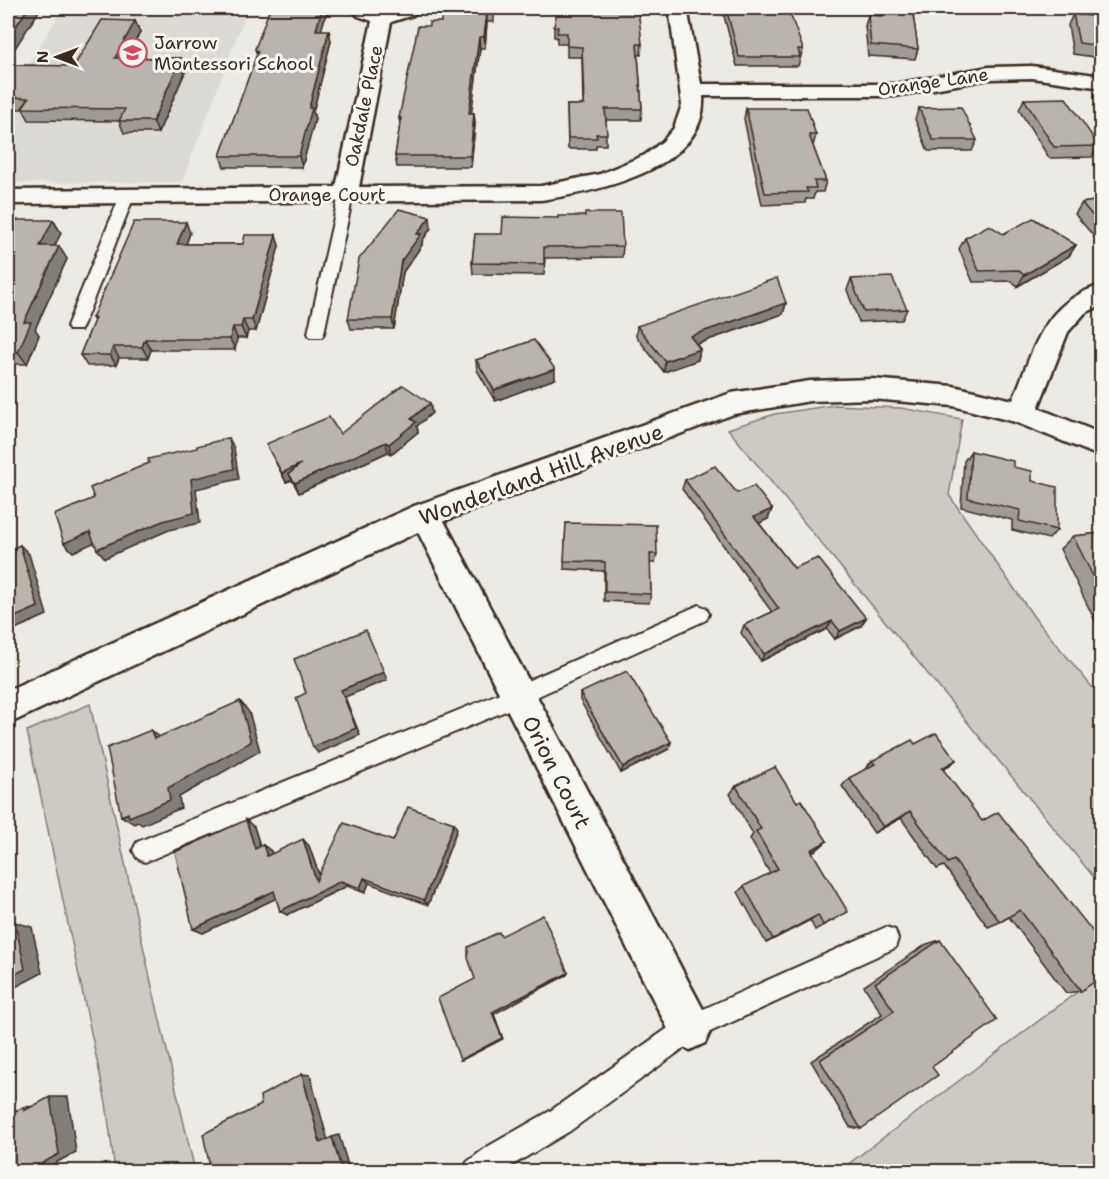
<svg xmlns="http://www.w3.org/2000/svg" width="1109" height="1179" viewBox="0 0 1109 1179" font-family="'Shantell Sans',sans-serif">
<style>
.built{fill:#dcdad4}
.green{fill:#cdcac4;stroke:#847a71;stroke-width:1.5}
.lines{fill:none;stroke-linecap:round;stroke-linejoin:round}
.lane-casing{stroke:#3b2a1e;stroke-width:4}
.street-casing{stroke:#3b2a1e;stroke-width:5}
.lane{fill:#f6f6f2;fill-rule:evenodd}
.street{fill:#f6f6f2;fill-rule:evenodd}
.wall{fill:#a09b96;stroke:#3b2a1e;stroke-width:1.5}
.shaded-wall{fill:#827e7a;stroke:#3b2a1e;stroke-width:1.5}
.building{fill:#bab4ae;stroke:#3b2a1e;stroke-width:1.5}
.labels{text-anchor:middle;stroke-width:6;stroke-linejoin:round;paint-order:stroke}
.far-poi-label{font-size:18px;fill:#3b2a1e;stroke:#f6f6f2;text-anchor:start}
.far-street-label{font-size:18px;fill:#3b2a1e;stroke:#f6f6f2}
.street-label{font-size:22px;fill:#3b2a1e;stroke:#f6f6f2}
</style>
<rect width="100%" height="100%" fill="#ebeae5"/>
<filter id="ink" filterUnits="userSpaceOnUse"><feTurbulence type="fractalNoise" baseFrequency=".0167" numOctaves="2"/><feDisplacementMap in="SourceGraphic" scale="12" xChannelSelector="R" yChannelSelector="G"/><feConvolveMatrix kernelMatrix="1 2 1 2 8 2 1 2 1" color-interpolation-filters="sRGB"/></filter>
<g filter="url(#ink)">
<!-- built -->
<path class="built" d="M 63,8 L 248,8 L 182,182 L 8,183 L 8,98 Z"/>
<!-- green -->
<g class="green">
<path d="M 834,405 L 901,408 L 962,419 L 949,495 L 1034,617 L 1101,698 L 1101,886 L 728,429 L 775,414 Z"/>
<path d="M 90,704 L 151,982 L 195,1171 L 115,1171 L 106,1103 L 27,731 Z"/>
<path d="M 1101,974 L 1101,1171 L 839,1171 Z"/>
</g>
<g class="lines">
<defs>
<g id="lane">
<path d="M 346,191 L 353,195 L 324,333 L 322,337 L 310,337 L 308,333 L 339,195 Z"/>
<path d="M 127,192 L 134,196 L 83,326 L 81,330 L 69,330 L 67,326 L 120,196 Z"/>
<path d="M 699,605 L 706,608 L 709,614 L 706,620 L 501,713 L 145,862 L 137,858 L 133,850 L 137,842 L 486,699 Z"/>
<path d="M 886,927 L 895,930 L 898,939 L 895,948 L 699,1037 L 570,1131 L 501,1172 L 463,1172 L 467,1162 L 487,1147 L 550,1111 L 681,1019 Z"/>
</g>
<g id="street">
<path d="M 350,8 C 360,7 368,9 379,11 C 393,13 408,6 422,8 L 413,15 L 391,22 L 359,187 L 541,186 L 600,174 L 645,155 L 663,141 L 674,128 L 682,105 L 669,8 L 687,8 L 701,84 L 895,84 L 989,67 L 1032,66 L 1102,76 L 1102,88 L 1032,78 L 989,79 L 895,96 L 703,96 C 708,170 594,192 541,200 L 8,204 L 8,190 L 336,187 L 372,21 L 358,16 Z"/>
<path d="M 1102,285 L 1102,305 L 1085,313 L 1068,332 L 1038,408 L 1102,434 L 1102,457 L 1015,422 L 953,406 L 872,399 L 810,401 L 734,414 L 444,521 L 705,1013 L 712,1028 L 705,1043 L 690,1050 L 675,1043 L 418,532 L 8,724 L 8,690 L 414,506 L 731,393 L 810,381 L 872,379 L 953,386 L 1013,400 C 1034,350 1042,302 1102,285 Z"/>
</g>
</defs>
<!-- lane casing -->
<use href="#lane" class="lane-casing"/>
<!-- street casing -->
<use href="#street" class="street-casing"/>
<!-- lane -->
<use href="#lane" class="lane"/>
<!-- street -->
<use href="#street" class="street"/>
</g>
<!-- wall -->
<g class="wall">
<path d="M 443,8 L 494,8 L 494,22 L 487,22 L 485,48 L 480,48 L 471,113 L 474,113 L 475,124 L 471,167 L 397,167 L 395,156 L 400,125 L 399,118 L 429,26 L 441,22 Z"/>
<path d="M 722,8 L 784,8 L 803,49 L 798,66 L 737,66 Z"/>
<path d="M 877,8 L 912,8 L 918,49 L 915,59 L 868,56 L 865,26 L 868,15 L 878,16 Z"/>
<path d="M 1073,14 L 1101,17 L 1101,58 L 1073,54 L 1068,25 Z"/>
<path d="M 135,21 L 140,32 L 126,58 L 181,58 L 186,70 L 158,133 L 124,133 L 119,121 L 29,120 L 23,109 L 8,109 L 8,65 L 74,66 Z"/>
<path d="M 554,27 L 642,44 L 641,55 L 638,55 L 642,109 L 641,120 L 606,120 L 606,145 L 596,145 L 596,149 L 568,149 L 567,105 L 583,105 L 582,57 L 567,57 L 567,44 L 557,44 L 557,37 L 554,37 Z"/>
<path d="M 321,30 L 331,41 L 313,112 L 315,119 L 302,167 L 224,167 L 220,156 L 257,55 L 255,49 Z"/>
<path d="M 1024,99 L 1099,146 L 1092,157 L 1049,158 L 1019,110 Z"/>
<path d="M 746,108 L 816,135 L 813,146 L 826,181 L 823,192 L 815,192 L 813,199 L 806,199 L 805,203 L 762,205 L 744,119 Z"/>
<path d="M 919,108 L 977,140 L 972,151 L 928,151 L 915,119 Z"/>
<path d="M 1101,200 L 1101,243 L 1100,244 L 1075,214 L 1082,203 Z"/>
<path d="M 53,220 L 61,233 L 54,246 L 67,259 L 35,329 L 39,335 L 27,364 L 12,364 L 8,375 L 8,225 Z"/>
<path d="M 431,228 L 422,241 L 422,245 L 403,272 L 394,329 L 351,329 L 348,319 Z"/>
<path d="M 190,233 L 186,244 L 243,244 L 276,235 L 279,246 L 256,331 L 248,331 L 246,338 L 237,338 L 235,350 L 151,350 L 148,358 L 119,358 L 116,365 L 87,366 L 80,355 L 94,321 L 92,318 Z"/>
<path d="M 475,234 L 623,246 L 622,257 L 545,258 L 544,275 L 473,274 L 472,263 Z"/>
<path d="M 1003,234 L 1076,245 L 1069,256 L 1018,286 L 1011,281 L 973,282 L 959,249 L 965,238 Z"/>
<path d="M 851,279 L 907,309 L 902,320 L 859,322 L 847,290 Z"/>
<path d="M 786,303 L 783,314 L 696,344 L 700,349 L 698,360 L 664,372 L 636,336 L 637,326 Z"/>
<path d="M 476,360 L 555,379 L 495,401 L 477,370 Z"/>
<path d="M 432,413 L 417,426 L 418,432 L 391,454 L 388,452 L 299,493 L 292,480 L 286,482 L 266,444 L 340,434 Z"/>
<path d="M 971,451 L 1013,467 L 1032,481 L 1057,530 L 1049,539 L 1012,530 L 1012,520 L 961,507 L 964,461 Z"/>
<path d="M 685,480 L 737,493 L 772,509 L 768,519 L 759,523 L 794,568 L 861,626 L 835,639 L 827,629 L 761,661 L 741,633 L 744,625 L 772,612 L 682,489 Z"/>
<path d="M 566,523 L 657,554 L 655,563 L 650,563 L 651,594 L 649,603 L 604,601 L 604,571 L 564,569 Z"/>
<path d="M 1101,533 L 1101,633 L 1060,549 L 1073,536 Z"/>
<path d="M 580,693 L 669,749 L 621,773 L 580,700 Z"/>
<path d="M 915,744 L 956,760 L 943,770 L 1081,991 L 1066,993 L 1009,917 L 1000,922 L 988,927 L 944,866 L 937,869 L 901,818 L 874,833 L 842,786 L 849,778 L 865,770 L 865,769 L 872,761 Z"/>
<path d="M 736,786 L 797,802 L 827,841 L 819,848 L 812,852 L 839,917 L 815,930 L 810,920 L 766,943 L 738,892 L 744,886 L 770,873 L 750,839 L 753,834 L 730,794 Z"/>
<path d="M 454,823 L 457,829 L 428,905 L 369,883 L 365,893 L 347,886 L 287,915 L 280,911 L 276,898 L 203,933 L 193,929 L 254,827 L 260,846 L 263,845 L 271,851 L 271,854 L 309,846 L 319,875 L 393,841 Z"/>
<path d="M 940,940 L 932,1067 L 861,1129 L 850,1127 L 811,1061 L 882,1014 L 864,986 L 927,944 Z"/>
</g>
<!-- shaded-wall -->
<g class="shaded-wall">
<path d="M 28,8 L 41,8 L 8,59 L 8,38 Z"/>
<path d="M 322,8 L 328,8 L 318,41 L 316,30 Z"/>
<path d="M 487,11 L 487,22 L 485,48 L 484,37 Z"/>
<path d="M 135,21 L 140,32 L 120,70 L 115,58 Z"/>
<path d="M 329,30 L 331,41 L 313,112 L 315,119 L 302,167 L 299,156 L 309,108 Z"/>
<path d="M 479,37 L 480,48 L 470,124 L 469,113 Z"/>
<path d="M 181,58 L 186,70 L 158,133 L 153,121 Z"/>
<path d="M 474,113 L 475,124 L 471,167 L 470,156 Z"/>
<path d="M 430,217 L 431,228 L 422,241 L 422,245 L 403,272 L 394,329 L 392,319 L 401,261 L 417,234 Z"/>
<path d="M 53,220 L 61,233 L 48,259 L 40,246 Z"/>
<path d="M 186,222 L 190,233 L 182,255 L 177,244 Z"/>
<path d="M 276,235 L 279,246 L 256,331 L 252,320 Z"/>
<path d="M 1076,245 L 1069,256 L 1018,286 L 1024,275 Z"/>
<path d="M 59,246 L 67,259 L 35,329 L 39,335 L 27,364 L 18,352 L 24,322 Z"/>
<path d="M 786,303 L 783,314 L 688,347 L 690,336 Z"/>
<path d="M 243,320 L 248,331 L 246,338 L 241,327 Z"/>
<path d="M 233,327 L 237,338 L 235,350 L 230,339 Z"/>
<path d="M 145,339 L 151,350 L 148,358 L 142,347 Z"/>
<path d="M 113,347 L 119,358 L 116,365 L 110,355 Z"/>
<path d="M 700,349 L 698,360 L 664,372 L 665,361 Z"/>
<path d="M 8,357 L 12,364 L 8,375 Z"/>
<path d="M 555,369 L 555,379 L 495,401 L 494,390 Z"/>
<path d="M 430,403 L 432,413 L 417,426 L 418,432 L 391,454 L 389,444 L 411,419 Z"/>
<path d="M 229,438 L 234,448 L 239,479 L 196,489 L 200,523 L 169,530 L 105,558 L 97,549 L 163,521 L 191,479 Z"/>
<path d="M 386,442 L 388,452 L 299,493 L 295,483 Z"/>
<path d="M 301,464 L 289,474 L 292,480 L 286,482 L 282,473 Z"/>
<path d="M 772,509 L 768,519 L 751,527 L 754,517 Z"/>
<path d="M 90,532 L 98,541 L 73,552 L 64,543 Z"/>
<path d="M 20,545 L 29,554 L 47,615 L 8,632 L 8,620 Z"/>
<path d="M 866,618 L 861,626 L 835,639 L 840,631 Z"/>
<path d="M 832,621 L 827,629 L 761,661 L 764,654 Z"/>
<path d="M 384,672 L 387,680 L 345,697 L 360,735 L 318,753 L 313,747 L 341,690 Z"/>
<path d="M 240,701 L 249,712 L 260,751 L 179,797 L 181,808 L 142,825 L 138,822 L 134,824 L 121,816 L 128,813 L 168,788 Z"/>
<path d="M 151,730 L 162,739 L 154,739 Z"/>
<path d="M 671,742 L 669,749 L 621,773 L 623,767 Z"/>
<path d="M 956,760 L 946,768 L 932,776 L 942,768 Z"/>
<path d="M 910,811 L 901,818 L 874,833 L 883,827 Z"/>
<path d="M 246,820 L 254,827 L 263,855 L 255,849 Z"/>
<path d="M 454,823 L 457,829 L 428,905 L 424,900 Z"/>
<path d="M 303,839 L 309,846 L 323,886 L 316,881 Z"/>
<path d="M 827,841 L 819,848 L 803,857 L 811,850 Z"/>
<path d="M 263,845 L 271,851 L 274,862 L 267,856 Z"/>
<path d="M 364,878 L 369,883 L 365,893 L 360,888 Z"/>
<path d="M 341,881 L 347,886 L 287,915 L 280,911 Z"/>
<path d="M 274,891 L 281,896 L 203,933 L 193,929 Z"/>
<path d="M 818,915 L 810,920 L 766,943 L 773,939 Z"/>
<path d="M 15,922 L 32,927 L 42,973 L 8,991 L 8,978 Z"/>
<path d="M 568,973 L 567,975 L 494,1014 L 503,1039 L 462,1060 L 460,1060 L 492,1012 Z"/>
<path d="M 8,1067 L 15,1120 L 8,1121 Z"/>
<path d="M 302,1074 L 310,1075 L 328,1141 L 320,1143 Z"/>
<path d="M 50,1097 L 68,1097 L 76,1152 L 39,1172 L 26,1172 Z"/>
<path d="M 41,1106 L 24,1111 L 23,1107 Z"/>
<path d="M 339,1135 L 350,1172 L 342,1172 L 332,1137 Z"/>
</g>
<!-- building -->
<g class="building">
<path d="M 8,8 L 28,8 L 8,38 Z"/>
<path d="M 270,8 L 322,8 L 316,30 L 329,30 L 309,108 L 312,108 L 299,156 L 220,156 L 258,51 L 255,49 Z"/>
<path d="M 443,8 L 493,8 L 493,11 L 487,11 L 484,37 L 479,37 L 469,113 L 474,113 L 470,156 L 395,156 L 401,118 L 399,118 L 418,26 L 429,26 L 429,22 L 441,22 Z"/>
<path d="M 557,8 L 638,8 L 642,44 L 637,44 L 642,109 L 605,109 L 607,134 L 596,134 L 597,138 L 568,138 L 567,105 L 584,105 L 582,47 L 567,46 L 567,33 L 557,33 L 558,27 L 554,27 Z"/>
<path d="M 726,8 L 788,8 L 803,49 L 798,49 L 800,57 L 739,57 Z"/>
<path d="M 881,8 L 912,8 L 918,49 L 871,45 L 868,15 L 882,16 Z"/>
<path d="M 1073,14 L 1101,17 L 1101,46 L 1079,43 Z"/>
<path d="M 102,20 L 135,21 L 115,58 L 181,58 L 153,121 L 119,121 L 125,109 L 22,108 L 29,98 L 8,97 L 8,65 L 74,66 Z"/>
<path d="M 1066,98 L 1099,146 L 1054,147 L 1024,99 Z"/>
<path d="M 961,107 L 977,140 L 933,140 L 919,108 Z"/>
<path d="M 746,108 L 807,108 L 816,135 L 809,135 L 826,181 L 814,181 L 816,188 L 806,188 L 808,192 L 765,193 Z"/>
<path d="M 1101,200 L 1101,226 L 1082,203 Z"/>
<path d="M 399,209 L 430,217 L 417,234 L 421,234 L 401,261 L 392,319 L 348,319 L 359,259 Z"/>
<path d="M 585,213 L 621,213 L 623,246 L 544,247 L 544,264 L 472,263 L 475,234 L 502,234 L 503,217 L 558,218 L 558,216 L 585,216 Z"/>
<path d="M 1033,218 L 1076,245 L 1024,275 L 1018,270 L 979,271 L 965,238 L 989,225 L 1003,234 Z"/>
<path d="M 16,220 L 53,220 L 40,246 L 59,246 L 24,322 L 31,322 L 18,352 L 8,352 L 8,225 L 15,224 Z"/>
<path d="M 134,222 L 186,222 L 177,244 L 243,244 L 245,235 L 276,235 L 252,320 L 243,320 L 241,327 L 233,327 L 230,339 L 145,339 L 142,347 L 113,347 L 110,355 L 80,355 L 95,318 L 92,318 Z"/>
<path d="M 892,277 L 907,309 L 864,312 L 851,279 Z"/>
<path d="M 777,278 L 786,303 L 690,336 L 700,349 L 665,361 L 637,326 Z"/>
<path d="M 534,340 L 555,369 L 494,390 L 476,360 Z"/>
<path d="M 403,385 L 430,403 L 411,419 L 416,422 L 389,444 L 386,442 L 295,483 L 289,474 L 301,464 L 282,473 L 266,444 L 329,417 L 340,434 Z"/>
<path d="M 229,438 L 234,469 L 191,479 L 194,513 L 163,521 L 97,549 L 90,532 L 64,543 L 54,515 L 94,498 L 90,488 L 149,463 L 148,459 L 197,448 L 197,446 Z"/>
<path d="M 971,451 L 1013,461 L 1013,467 L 1032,471 L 1032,481 L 1057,487 L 1057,530 L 1019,521 L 1020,510 L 968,498 Z"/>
<path d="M 715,466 L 737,493 L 754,486 L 772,509 L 754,517 L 794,568 L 818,558 L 866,618 L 840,631 L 832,621 L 764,654 L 744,625 L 779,609 L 685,480 Z"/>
<path d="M 566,523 L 656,525 L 657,554 L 650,554 L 651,594 L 605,592 L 605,562 L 564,561 Z"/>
<path d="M 1101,533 L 1101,592 L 1073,536 Z"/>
<path d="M 20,545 L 38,607 L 8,620 L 8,550 Z"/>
<path d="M 366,630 L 384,672 L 341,690 L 356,728 L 313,747 L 296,698 L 306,693 L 294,659 Z"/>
<path d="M 627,671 L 671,742 L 623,767 L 580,693 Z"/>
<path d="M 240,701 L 251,742 L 168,788 L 170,800 L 129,817 L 128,813 L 121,816 L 107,748 L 151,730 L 154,739 Z"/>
<path d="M 936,733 L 956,760 L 942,768 L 982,821 L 998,812 L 1101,942 L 1101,977 L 1081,991 L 1020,910 L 1000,922 L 954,860 L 948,863 L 910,811 L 883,827 L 849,778 L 875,764 L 872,761 L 912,740 L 915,744 Z"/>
<path d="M 775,767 L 797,802 L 801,800 L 827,841 L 811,850 L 848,912 L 823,925 L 818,915 L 773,939 L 744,886 L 778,869 L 756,831 L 761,829 L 736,786 Z"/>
<path d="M 408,807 L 454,823 L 424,900 L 364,878 L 360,888 L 341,881 L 280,911 L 274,891 L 193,929 L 175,852 L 246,820 L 255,849 L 263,845 L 267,856 L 303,839 L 316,881 L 344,823 L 393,841 Z"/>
<path d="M 543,915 L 568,973 L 492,1012 L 502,1038 L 460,1060 L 438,998 L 475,979 L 468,958 L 468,947 L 499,932 L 501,936 Z"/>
<path d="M 15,922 L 25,969 L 8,978 L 8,926 Z"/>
<path d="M 940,940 L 997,1020 L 932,1067 L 938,1075 L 861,1129 L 820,1060 L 894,1011 L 875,983 Z"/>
<path d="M 302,1074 L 320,1143 L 332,1137 L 342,1172 L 211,1172 L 203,1134 L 261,1105 L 260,1096 Z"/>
<path d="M 50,1097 L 59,1154 L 26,1172 L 8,1172 L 8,1115 L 23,1107 L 24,1111 Z"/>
</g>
</g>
<!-- icons -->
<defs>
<symbol id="school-ring" viewBox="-11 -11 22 22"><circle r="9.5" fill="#f6f6f2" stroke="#d1495b" stroke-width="1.5"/><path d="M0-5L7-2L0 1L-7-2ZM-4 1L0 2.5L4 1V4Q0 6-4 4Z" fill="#d1495b"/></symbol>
</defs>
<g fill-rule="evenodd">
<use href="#school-ring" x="116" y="36" width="33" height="33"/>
</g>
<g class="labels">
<!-- far-poi labels -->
<g class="far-poi-label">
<text x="154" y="49">Jarrow<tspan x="154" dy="21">Montessori School</tspan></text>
</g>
<!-- far-street labels -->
<g class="far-street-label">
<text transform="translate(933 82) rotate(-8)" y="6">Orange Lane</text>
<text transform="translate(364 106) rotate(-78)" y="6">Oakdale Place</text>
<text x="327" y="201">Orange Court</text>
</g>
<!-- street labels -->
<g class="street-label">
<text transform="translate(541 474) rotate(-20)" y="8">Wonderland Hill Avenue</text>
<text transform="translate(557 772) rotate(63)" y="8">Orion Court</text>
</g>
</g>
<!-- margin -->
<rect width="1109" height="1179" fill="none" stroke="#f6f6f2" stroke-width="30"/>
<rect x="15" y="15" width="1079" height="1149" fill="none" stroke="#3b2a1e" stroke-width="2" filter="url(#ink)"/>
<!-- north arrow -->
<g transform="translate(57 57) rotate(270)" stroke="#f6f6f2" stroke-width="4.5" paint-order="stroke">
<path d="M0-4.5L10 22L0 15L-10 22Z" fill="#3b2a1e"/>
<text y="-9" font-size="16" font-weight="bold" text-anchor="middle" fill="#3b2a1e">N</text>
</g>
</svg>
